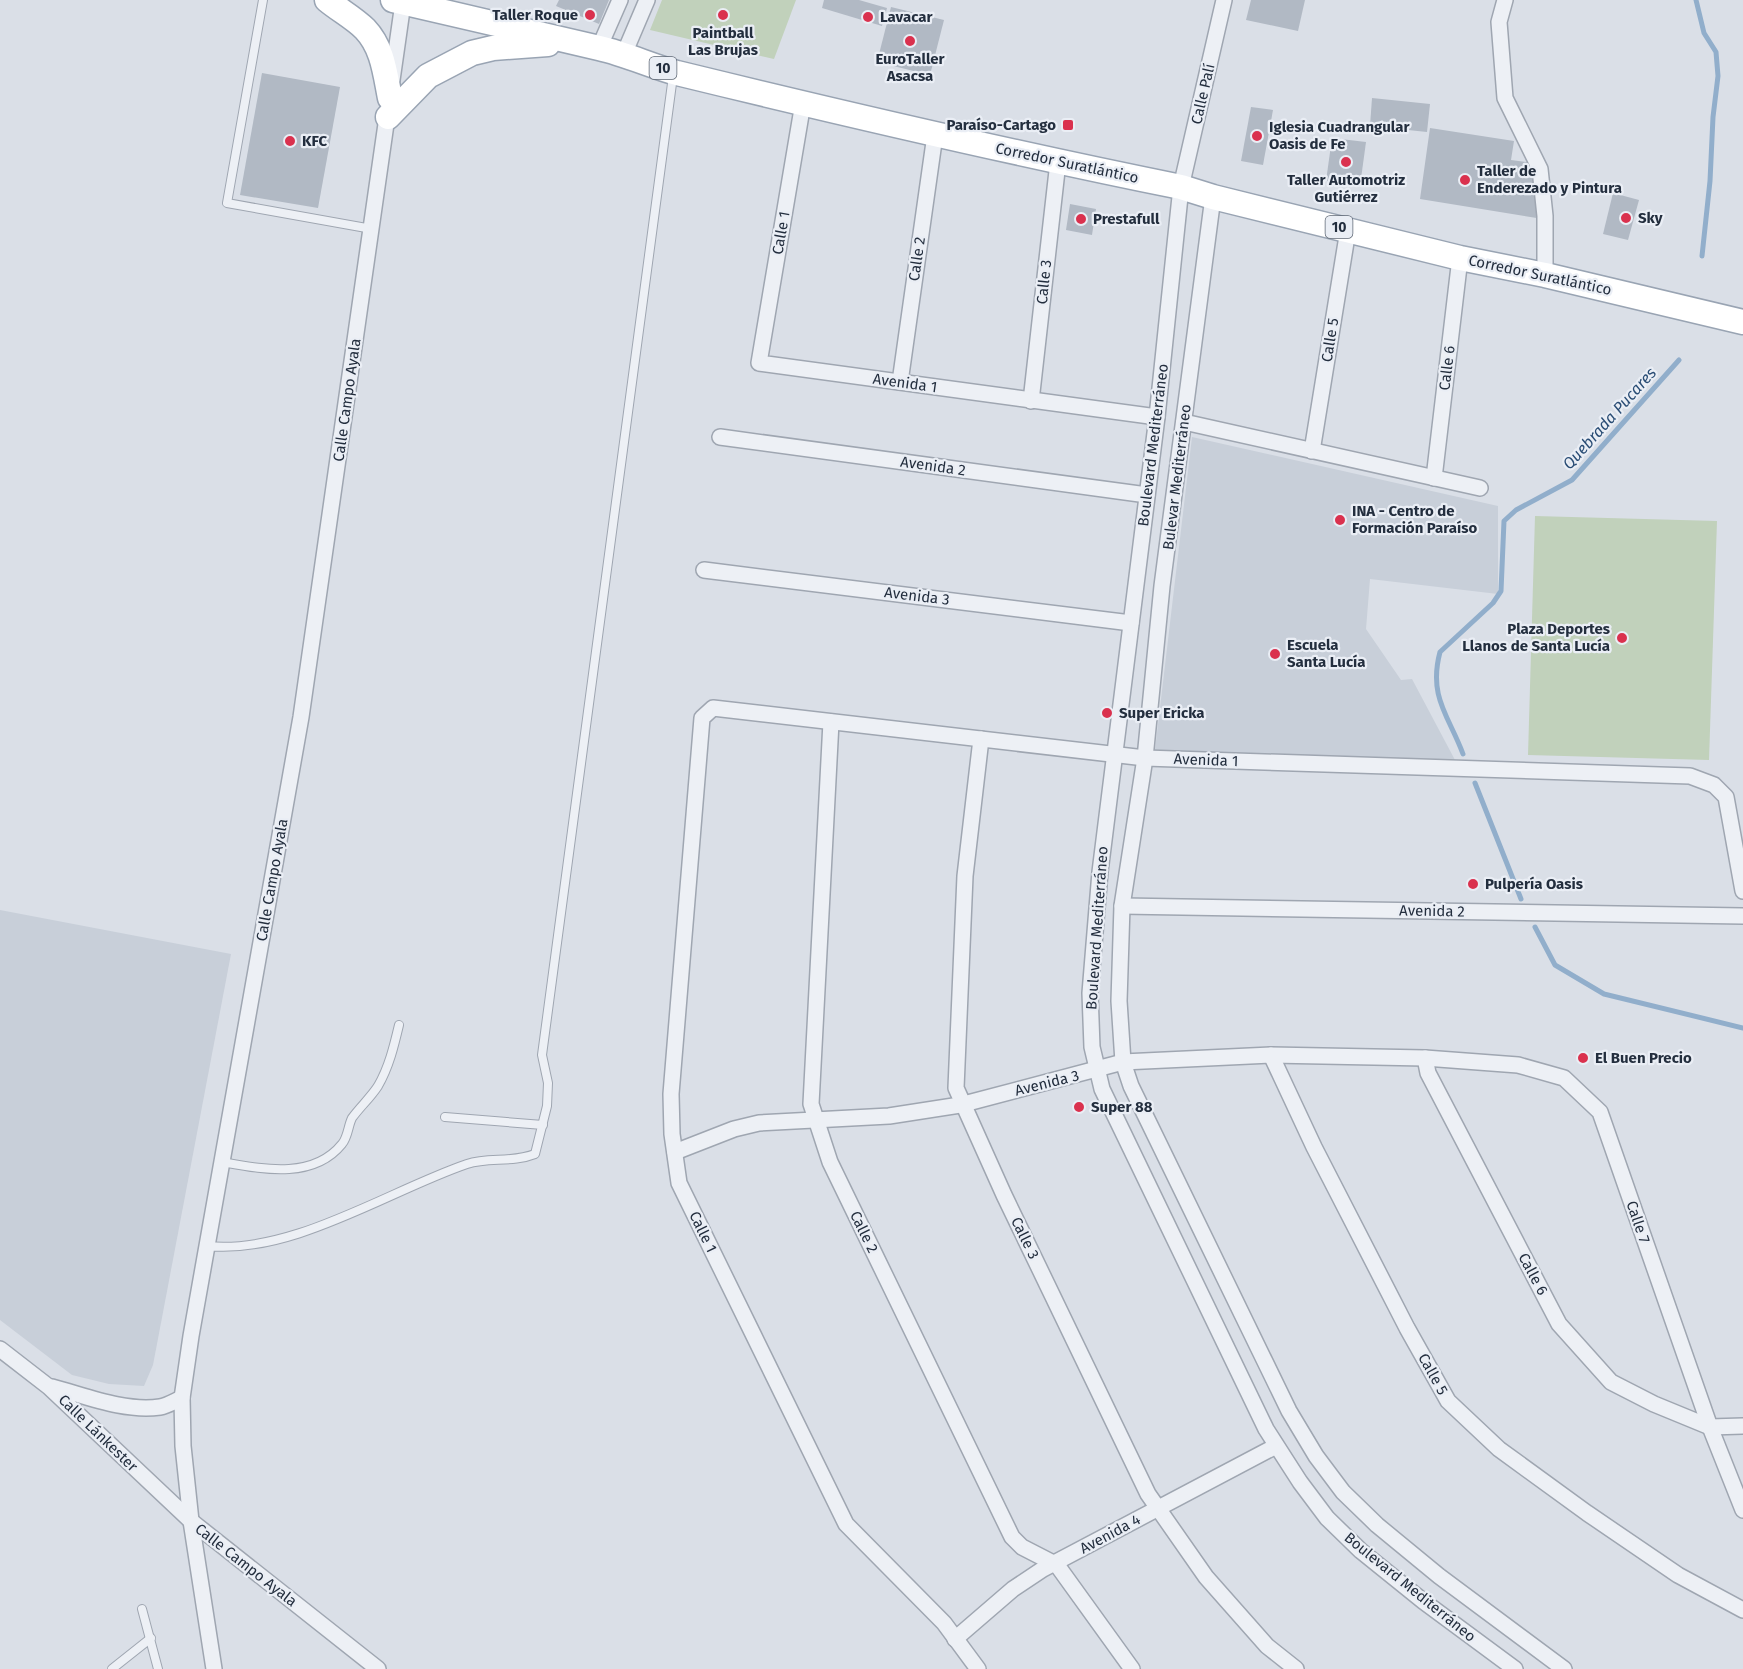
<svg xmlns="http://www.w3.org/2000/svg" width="1743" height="1669" viewBox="0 0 1743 1669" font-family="'Fira Sans',sans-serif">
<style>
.built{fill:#c8cfd9}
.green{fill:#c1d1bb}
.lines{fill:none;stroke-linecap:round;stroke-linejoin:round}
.stream{stroke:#91aecb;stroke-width:5}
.building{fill:#b1b9c4}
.service-casing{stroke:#9fa6b1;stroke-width:10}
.minor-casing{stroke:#9fa6b1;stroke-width:18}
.primary-casing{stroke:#99a4b3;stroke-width:27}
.service{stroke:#edf0f5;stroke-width:8}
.minor{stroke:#edf0f5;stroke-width:15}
.primary{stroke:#fff;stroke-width:24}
.poi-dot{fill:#da314e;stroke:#eaeef5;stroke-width:2}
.labels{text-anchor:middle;stroke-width:4.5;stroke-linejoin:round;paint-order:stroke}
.shield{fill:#eaeef5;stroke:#5f6875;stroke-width:1.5}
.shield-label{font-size:14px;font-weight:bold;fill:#232e3e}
.poi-label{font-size:15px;font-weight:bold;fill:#232e3e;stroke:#eaeef5;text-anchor:start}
.street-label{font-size:15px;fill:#232e3e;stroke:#eaeef5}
.water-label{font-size:16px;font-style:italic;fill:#2a4d75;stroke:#eaeef5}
</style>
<rect width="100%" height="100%" fill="#dadfe7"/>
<!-- built -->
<g class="built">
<path d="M 1192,437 L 1498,506 L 1498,594 L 1370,579 L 1366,629 L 1401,680 L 1412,679 L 1455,760 L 1155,750 Z"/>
<path d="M 0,910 L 231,954 L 153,1365 L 144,1386 L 109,1384 L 72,1375 L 0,1320 Z"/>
</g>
<!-- green -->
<g class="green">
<path d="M 662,0 L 796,0 L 774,59 L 650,30 Z"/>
<path d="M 1535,516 L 1717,521 L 1709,760 L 1528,755 Z"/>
</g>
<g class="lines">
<!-- stream -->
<g class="stream">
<path d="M 1696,0 L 1704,33 L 1716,52 L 1718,76 L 1713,117 L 1710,181 L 1702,256"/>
<path d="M 1463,754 C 1449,716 1428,697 1440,652 L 1493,603 L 1501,591 L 1504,521 L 1516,510 L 1572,480 L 1679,360"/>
<path d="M 1475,783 L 1521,899"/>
<path d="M 1535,927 L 1555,965 L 1604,994 L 1743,1028"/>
</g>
</g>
<!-- building -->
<g class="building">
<path d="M 559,0 L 609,0 L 599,24 L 556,6 Z"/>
<path d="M 824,0 L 859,0 L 887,8 L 882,26 L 822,8 Z"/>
<path d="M 1251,0 L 1305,0 L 1298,31 L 1246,20 Z"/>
<path d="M 891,7 L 944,20 L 930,75 L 877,62 Z"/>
<path d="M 262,73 L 340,87 L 318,208 L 240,195 Z"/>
<path d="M 1372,98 L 1430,104 L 1427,132 L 1370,126 Z"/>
<path d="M 1251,107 L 1273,110 L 1263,165 L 1241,161 Z"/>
<path d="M 1430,128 L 1514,141 L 1511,160 L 1527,162 L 1534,176 L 1543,219 L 1420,199 Z"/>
<path d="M 1332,138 L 1366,142 L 1360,186 L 1326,181 Z"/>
<path d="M 1613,193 L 1639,200 L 1628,240 L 1603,234 Z"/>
<path d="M 1070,204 L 1096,209 L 1092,235 L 1066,230 Z"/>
</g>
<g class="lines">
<defs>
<g id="service">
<path d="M 263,0 L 227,203 L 372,229"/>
<path d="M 445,1117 L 543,1125"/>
<path d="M 222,1162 C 262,1169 313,1180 342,1144 C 348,1137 348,1126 352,1118 C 360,1107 371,1097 378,1086 C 389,1067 394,1046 399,1025"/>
<path d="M 207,1246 C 292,1255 388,1191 467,1164 C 489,1157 512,1163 535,1154 L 547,1106 L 548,1083 L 542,1055 L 673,76"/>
<path d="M 142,1609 L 158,1669"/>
<path d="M 112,1669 L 151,1638"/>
</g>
<g id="minor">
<path d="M 1224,0 L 1181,187 L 1157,417 L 1100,872 L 1090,993 L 1092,1047 L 1102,1089 L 1266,1429 L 1300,1482 L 1327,1518 L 1361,1551 L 1423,1601 L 1515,1669"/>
<path d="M 1505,0 L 1499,22 L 1505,98 L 1540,169 L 1545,216 L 1545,275"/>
<path d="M 599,48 L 620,0"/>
<path d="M 624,54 L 647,0"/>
<path d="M 392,80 L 403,3"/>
<path d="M 803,103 L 759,363 L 1157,417"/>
<path d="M 1213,197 L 1162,586 L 1145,758 L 1122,906 L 1119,1001 L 1123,1062 L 1131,1086 L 1289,1411 L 1316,1456 L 1343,1492 L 1377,1525 L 1439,1576 L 1564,1669"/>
<path d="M 900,382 L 935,135"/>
<path d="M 1031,401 L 1058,162"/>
<path d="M 1184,422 L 1480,488"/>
<path d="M 720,437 L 1147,495"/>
<path d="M 1312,451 L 1348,230"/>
<path d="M 1434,478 L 1460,258"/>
<path d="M 704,570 L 1131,623"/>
<path d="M 831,722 L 811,1104 L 830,1162 L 1012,1537 L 1022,1547 L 1057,1565 L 1132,1669"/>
<path d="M 981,739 L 965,876 L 956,1088 L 1004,1195 L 1148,1494 L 1206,1577 L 1267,1646 L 1296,1669"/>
<path d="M 1122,906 L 1743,916"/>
<path d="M 1271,1055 L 1314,1147 L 1407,1328 L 1448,1401 L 1499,1449 L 1587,1513 L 1678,1575 L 1743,1610"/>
<path d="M 1425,1058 L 1428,1073 L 1559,1324 L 1611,1382 L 1654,1404 L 1710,1427 L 1743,1426"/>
<path d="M 675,1152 L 734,1129 L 759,1123 L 889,1116 L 960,1105 L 1123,1062 L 1271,1055 L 1425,1058 L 1518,1065 L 1564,1078 L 1600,1112 L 1710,1427 L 1743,1510"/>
<path d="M 0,1349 L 49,1387 L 191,1521 L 378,1669"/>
<path d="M 52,1387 C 86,1396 124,1412 160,1407 C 167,1406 175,1401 182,1398"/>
<path d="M 955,1639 L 1013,1589 L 1043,1569 L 1276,1446"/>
<path d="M 214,1669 L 191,1521 L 183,1446 L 182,1398 L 191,1336 L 301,717 L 388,110"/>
<path d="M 978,1669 L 944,1623 L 846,1524 L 679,1183 L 672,1134 L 671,1094 L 702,718 L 713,708 L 1145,758 L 1690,776 L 1714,785 L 1726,797 L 1743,891"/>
</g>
<g id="primary">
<path d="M 327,0 C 339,10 354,18 365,29 C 383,48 385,73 390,98"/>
<path d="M 393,0 L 599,48 C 626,54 651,66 677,73 C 845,114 1012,153 1181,187 L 1213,197 L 1460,258 L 1545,275 L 1743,322"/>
<path d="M 388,117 L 428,76 L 472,53 L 493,48 L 548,44"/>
</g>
</defs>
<!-- service casing -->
<use href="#service" class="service-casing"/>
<!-- minor casing -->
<use href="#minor" class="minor-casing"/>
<!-- primary casing -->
<use href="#primary" class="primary-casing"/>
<!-- service -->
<use href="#service" class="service"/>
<!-- minor -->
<use href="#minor" class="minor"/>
<!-- primary -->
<use href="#primary" class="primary"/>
</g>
<!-- markers -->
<g class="poi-dot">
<circle cx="590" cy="15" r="6"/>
<circle cx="723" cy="15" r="6"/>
<circle cx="868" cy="17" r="6"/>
<circle cx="910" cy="41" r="6"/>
<rect x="1062" y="119" width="12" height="12" rx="3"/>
<circle cx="1257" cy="136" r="6"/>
<circle cx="290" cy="141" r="6"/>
<circle cx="1346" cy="162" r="6"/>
<circle cx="1465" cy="180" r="6"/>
<circle cx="1626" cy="218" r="6"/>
<circle cx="1081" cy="219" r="6"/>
<circle cx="1340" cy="520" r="6"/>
<circle cx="1622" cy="638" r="6"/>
<circle cx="1275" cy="654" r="6"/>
<circle cx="1107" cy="713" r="6"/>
<circle cx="1473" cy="884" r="6"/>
<circle cx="1583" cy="1058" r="6"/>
<circle cx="1079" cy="1107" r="6"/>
</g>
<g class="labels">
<!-- shield labels -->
<g class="shield">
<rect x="649.5" y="57" width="27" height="22" rx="4.5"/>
<rect x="1325.5" y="216" width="27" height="22" rx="4.5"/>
</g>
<g class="shield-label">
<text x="663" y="73">10</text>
<text x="1339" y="232">10</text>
</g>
<!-- poi labels -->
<g class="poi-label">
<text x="578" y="20" text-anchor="end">Taller Roque</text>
<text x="880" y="22">Lavacar</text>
<text x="723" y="38" text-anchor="middle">Paintball<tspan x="723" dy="17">Las Brujas</tspan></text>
<text x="910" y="64" text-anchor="middle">EuroTaller<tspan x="910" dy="17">Asacsa</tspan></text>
<text x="1056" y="130" text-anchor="end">Paraíso-Cartago</text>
<text x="1269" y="132">Iglesia Cuadrangular<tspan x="1269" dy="17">Oasis de Fe</tspan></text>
<text x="302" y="146">KFC</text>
<text x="1477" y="176">Taller de<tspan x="1477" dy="17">Enderezado y Pintura</tspan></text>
<text x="1346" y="185" text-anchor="middle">Taller Automotriz<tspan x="1346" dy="17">Gutiérrez</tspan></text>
<text x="1638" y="223">Sky</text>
<text x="1093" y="224">Prestafull</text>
<text x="1352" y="516">INA - Centro de<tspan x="1352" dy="17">Formación Paraíso</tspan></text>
<text x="1610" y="634" text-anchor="end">Plaza Deportes<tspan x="1610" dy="17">Llanos de Santa Lucía</tspan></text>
<text x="1287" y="650">Escuela<tspan x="1287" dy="17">Santa Lucía</tspan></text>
<text x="1119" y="718">Super Ericka</text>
<text x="1485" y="889">Pulpería Oasis</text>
<text x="1595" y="1063">El Buen Precio</text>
<text x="1091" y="1112">Super 88</text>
</g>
<!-- street labels -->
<g class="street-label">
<text transform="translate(1203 94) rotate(-77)" y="5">Calle Palí</text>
<text transform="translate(1067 163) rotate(12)" y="5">Corredor Suratlántico</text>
<text transform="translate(781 233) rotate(-80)" y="5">Calle 1</text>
<text transform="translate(917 259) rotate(-82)" y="5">Calle 2</text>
<text transform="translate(1540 275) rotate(12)" y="5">Corredor Suratlántico</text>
<text transform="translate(1044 282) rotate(-84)" y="5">Calle 3</text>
<text transform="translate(1330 340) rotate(-81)" y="5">Calle 5</text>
<text transform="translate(1447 368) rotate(-83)" y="5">Calle 6</text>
<text transform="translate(905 383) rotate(8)" y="5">Avenida 1</text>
<text transform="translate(347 400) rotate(-82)" y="5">Calle Campo Ayala</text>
<text transform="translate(1153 445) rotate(-83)" y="5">Boulevard Mediterráneo</text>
<text transform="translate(933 466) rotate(8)" y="5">Avenida 2</text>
<text transform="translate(1177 477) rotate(-83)" y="5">Bulevar Mediterráneo</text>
<text transform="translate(917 596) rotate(7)" y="5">Avenida 3</text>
<text transform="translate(1206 760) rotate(2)" y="5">Avenida 1</text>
<text transform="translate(272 880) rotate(-80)" y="5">Calle Campo Ayala</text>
<text transform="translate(1432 911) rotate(1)" y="5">Avenida 2</text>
<text transform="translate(1097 928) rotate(-86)" y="5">Boulevard Mediterráneo</text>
<text transform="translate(1047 1083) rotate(-14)" y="5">Avenida 3</text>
<text transform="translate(1638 1222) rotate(71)" y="5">Calle 7</text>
<text transform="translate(703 1232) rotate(64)" y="5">Calle 1</text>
<text transform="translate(864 1232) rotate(64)" y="5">Calle 2</text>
<text transform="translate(1025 1238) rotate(64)" y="5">Calle 3</text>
<text transform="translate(1533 1274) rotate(62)" y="5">Calle 6</text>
<text transform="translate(1433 1374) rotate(61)" y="5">Calle 5</text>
<text transform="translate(98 1433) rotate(44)" y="5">Calle Lánkester</text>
<text transform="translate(1110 1534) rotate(-28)" y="5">Avenida 4</text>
<text transform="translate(246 1565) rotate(38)" y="5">Calle Campo Ayala</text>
<text transform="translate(1410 1587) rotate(39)" y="5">Boulevard Mediterráneo</text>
</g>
<!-- water labels -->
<g class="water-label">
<text transform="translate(1609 418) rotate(-48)" y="6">Quebrada Pucares</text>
</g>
</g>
</svg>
